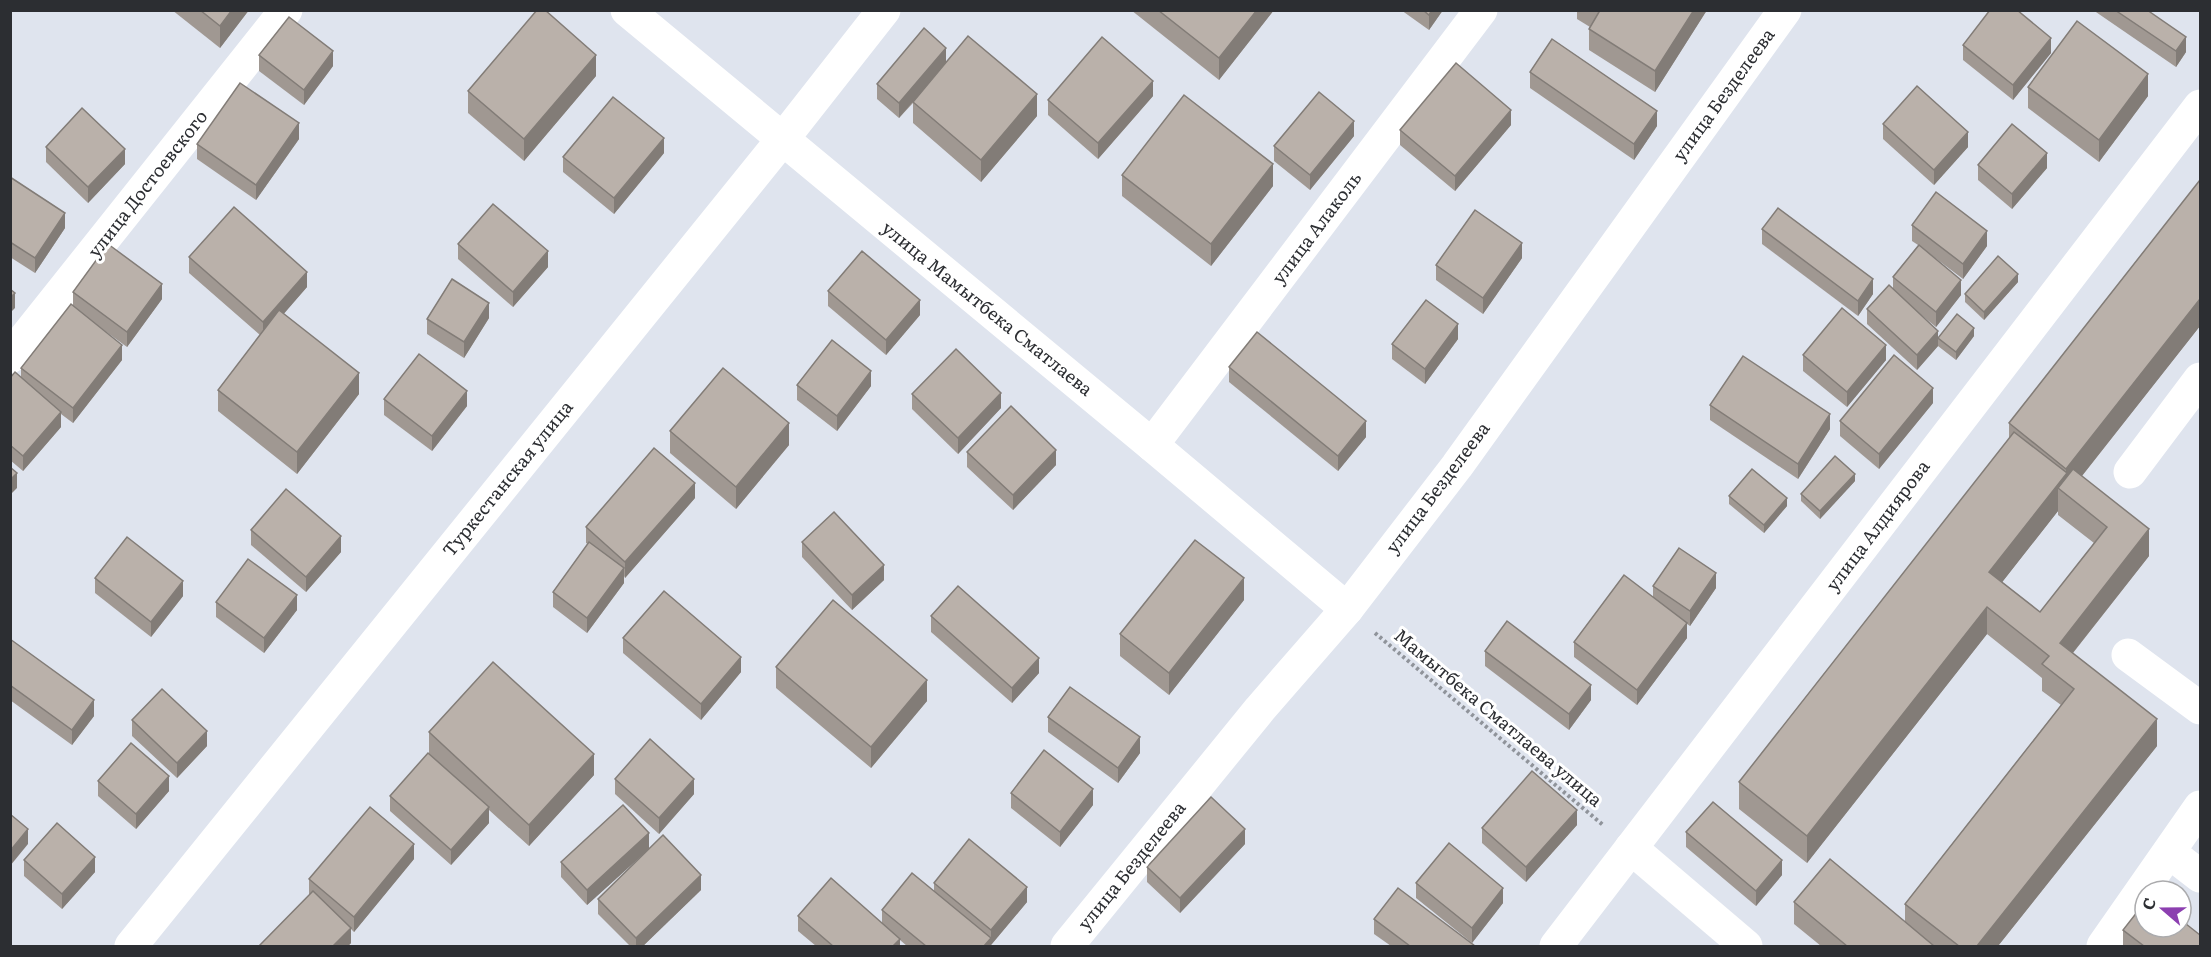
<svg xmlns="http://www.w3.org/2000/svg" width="2211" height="957" viewBox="0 0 2211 957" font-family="Literata,serif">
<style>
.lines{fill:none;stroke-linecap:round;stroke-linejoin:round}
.path{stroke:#8f939a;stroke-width:4;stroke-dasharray:3 3;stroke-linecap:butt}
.minor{stroke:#fff;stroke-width:33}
.wall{fill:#a09892;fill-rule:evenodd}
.shaded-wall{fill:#827c77}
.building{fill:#bab1aa;stroke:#827c77;stroke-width:1.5}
.labels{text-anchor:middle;stroke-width:6;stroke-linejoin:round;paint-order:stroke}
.street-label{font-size:18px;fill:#2c2e32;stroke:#fff}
</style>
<rect width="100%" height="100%" fill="#dfe4ee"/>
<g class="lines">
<!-- path -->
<path class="path" d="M 1375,633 L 1603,825"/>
<!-- minor -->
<g class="minor">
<path d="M 627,10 L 1152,445 L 1347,609"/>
<path d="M 10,357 L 286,10"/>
<path d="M 1152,445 L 1481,10"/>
<path d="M 2130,472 L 2200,379"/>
<path d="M 2128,655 L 2200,708"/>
<path d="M 1631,848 L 1746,946"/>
<path d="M 2169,852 L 2200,876"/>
<path d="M 131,946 L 782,140 L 884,10"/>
<path d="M 1067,946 L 1260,709 L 1347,609 L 1457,466 L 1785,10"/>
<path d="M 1556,946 L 2200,106"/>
<path d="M 2103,946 L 2200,807"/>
</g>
</g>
<!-- wall -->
<g class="wall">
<path d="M 172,10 L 249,10 L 220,48 Z"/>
<path d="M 1131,10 L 1274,10 L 1219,80 Z"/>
<path d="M 1401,10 L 1443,10 L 1429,30 Z"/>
<path d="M 1577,10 L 1707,10 L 1655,92 L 1589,50 L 1589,29 L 1590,27 L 1577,19 Z"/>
<path d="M 2093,10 L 2147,10 L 2186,52 L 2176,67 Z"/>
<path d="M 1963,45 L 2051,53 L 2013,100 L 1963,60 Z"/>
<path d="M 259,55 L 333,66 L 304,105 L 259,71 Z"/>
<path d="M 946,62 L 1037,116 L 981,182 L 913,123 L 913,103 L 899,118 L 877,99 L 877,84 Z"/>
<path d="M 1530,72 L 1657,126 L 1634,160 L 1530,88 Z"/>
<path d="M 596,76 L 524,161 L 468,113 L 468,91 Z"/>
<path d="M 2028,87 L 2148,96 L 2099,162 L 2028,108 Z"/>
<path d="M 1153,96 L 1098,159 L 1048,115 L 1048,100 Z"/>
<path d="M 1883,124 L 1968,147 L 1934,185 L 1883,139 Z"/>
<path d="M 1511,125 L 1455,191 L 1400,145 L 1400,130 Z"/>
<path d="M 1354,136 L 1310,190 L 1274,161 L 1274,146 Z"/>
<path d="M 299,139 L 256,200 L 197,159 L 197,144 Z"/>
<path d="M 46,147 L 125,164 L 88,203 L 46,162 Z"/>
<path d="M 664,153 L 614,214 L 563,172 L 563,157 Z"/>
<path d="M 1978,165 L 2047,168 L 2012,209 L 1978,180 Z"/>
<path d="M 1122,175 L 1273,186 L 1211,266 L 1122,196 Z"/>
<path d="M 10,177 L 65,228 L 35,273 L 10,257 Z"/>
<path d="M 2200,180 L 2200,326 L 2082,476 L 2149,556 L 2073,653 L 2157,746 L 1998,946 L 1821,946 L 1794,924 L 1794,902 L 1905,922 L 1905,904 L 2061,705 L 2042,691 L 2042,678 L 1987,634 L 1807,863 L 1739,809 L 1739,782 L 2009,440 L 2009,423 ZM 2058,511 L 2058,515 L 2094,543 L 2040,612 L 2002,582 Z"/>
<path d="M 1912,225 L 1987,246 L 1963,279 L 1930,254 L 1961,295 L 1936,327 L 1920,314 L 1938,338 L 1974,336 L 1956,360 L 1938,346 L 1917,370 L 1867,324 L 1867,309 L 1893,289 L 1893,277 L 1918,245 L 1912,241 Z"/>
<path d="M 1762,229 L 1873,294 L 1858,316 L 1762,244 Z"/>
<path d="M 458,244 L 548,267 L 513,307 L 458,259 Z"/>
<path d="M 189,257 L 307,287 L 283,314 L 359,394 L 297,474 L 218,411 L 218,390 L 260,335 L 189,273 Z"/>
<path d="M 1522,258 L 1483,314 L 1436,280 L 1436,265 Z"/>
<path d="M 2018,282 L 1984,320 L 1965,302 L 1965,294 Z"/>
<path d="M 828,291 L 920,315 L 886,355 L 828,306 Z"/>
<path d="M 73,292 L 162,299 L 127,347 L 94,323 L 122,360 L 73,423 L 61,414 L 61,427 L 23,471 L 10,460 L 10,378 L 21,377 L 21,368 L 73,306 Z"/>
<path d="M 489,318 L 464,358 L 427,334 L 427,319 Z"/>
<path d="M 1458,339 L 1425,384 L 1392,359 L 1392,344 Z"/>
<path d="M 1803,355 L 1886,360 L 1847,407 L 1803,371 Z"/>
<path d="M 1229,367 L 1366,437 L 1338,471 L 1229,382 Z"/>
<path d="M 797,385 L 871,386 L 837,431 L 797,400 Z"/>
<path d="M 912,394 L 1001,408 L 958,454 L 912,409 Z"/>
<path d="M 384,399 L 467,406 L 432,451 L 384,415 Z"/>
<path d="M 1933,403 L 1879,469 L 1840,436 L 1840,421 Z"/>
<path d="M 1710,405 L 1830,429 L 1798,479 L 1710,420 Z"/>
<path d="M 670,431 L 789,445 L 736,509 L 670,453 Z"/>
<path d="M 967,452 L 1056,465 L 1013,510 L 967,467 Z"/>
<path d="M 1855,481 L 1820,519 L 1801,501 L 1801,494 Z"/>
<path d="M 1729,496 L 1787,506 L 1764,533 L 1729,504 Z"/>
<path d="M 695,498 L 625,578 L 624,576 L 624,583 L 587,633 L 553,607 L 553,592 L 588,544 L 586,543 L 586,527 Z"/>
<path d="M 251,530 L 341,552 L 306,592 L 251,545 Z"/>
<path d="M 802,542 L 884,580 L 852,610 L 802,557 Z"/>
<path d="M 95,578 L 183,596 L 151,637 L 95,593 Z"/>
<path d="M 1653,586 L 1716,588 L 1690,626 L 1687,624 L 1687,638 L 1637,705 L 1574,657 L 1574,642 L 1653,597 Z"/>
<path d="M 1244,600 L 1169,695 L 1120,656 L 1120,634 Z"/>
<path d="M 216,602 L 297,610 L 264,653 L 216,617 Z"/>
<path d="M 931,616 L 1039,673 L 1012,703 L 931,632 Z"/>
<path d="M 623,638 L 741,672 L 701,720 L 623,653 Z"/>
<path d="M 10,639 L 94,716 L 72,745 L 10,700 Z"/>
<path d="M 1485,651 L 1591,700 L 1569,730 L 1485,666 Z"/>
<path d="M 776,667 L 927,701 L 871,768 L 776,688 Z"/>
<path d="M 1048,717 L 1140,753 L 1118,783 L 1048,732 Z"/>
<path d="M 132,720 L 207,746 L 177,778 L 132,736 Z"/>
<path d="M 429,732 L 594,775 L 529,846 L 489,810 L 489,823 L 451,865 L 390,811 L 390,796 L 429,754 Z"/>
<path d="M 615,779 L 694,794 L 659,834 L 615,794 Z"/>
<path d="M 98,781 L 169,791 L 136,829 L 98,796 Z"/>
<path d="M 1011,793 L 1093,805 L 1060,847 L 1011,808 Z"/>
<path d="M 1577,825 L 1526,882 L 1482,843 L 1482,828 Z"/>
<path d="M 1686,832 L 1782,875 L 1756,906 L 1686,847 Z"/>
<path d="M 1245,844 L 1180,913 L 1147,882 L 1147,867 Z"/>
<path d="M 649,849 L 587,905 L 561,877 L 561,862 Z"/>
<path d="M 414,859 L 354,932 L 351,929 L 351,943 L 348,946 L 259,946 L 309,895 L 309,879 Z"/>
<path d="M 24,860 L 95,872 L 62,909 L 24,876 Z"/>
<path d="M 934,883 L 1027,902 L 991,945 L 991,946 L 907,946 L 900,940 L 900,946 L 816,946 L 798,931 L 798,916 L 882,923 L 882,910 L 934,891 Z"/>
<path d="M 1416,883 L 1503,903 L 1472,943 L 1416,898 Z"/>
<path d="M 701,890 L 643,946 L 630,946 L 598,914 L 598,899 Z"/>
<path d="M 1374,919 L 1475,946 L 1391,946 L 1374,934 Z"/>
<path d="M 2123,930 L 2200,946 L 2123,946 Z"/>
</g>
<!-- shaded-wall -->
<g class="shaded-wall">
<path d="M 232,10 L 249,10 L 220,48 L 220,26 Z"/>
<path d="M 1257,10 L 1274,10 L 1219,80 L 1219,58 Z"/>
<path d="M 1432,10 L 1443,10 L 1429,30 L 1429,15 Z"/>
<path d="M 1694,10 L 1707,10 L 1655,92 L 1655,71 Z"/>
<path d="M 2186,37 L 2186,52 L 2176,67 L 2176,51 Z"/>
<path d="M 2051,38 L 2051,53 L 2013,100 L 2013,85 Z"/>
<path d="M 946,48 L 946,63 L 899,118 L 899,103 Z"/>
<path d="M 333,51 L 333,66 L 304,105 L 304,90 Z"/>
<path d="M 596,55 L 596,76 L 524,161 L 524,139 Z"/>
<path d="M 2148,74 L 2148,96 L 2099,162 L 2099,140 Z"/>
<path d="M 1153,81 L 1153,96 L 1098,159 L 1098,143 Z"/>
<path d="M 1037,94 L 1037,116 L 981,182 L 981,160 Z"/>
<path d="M 1511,110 L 1511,125 L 1455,191 L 1455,176 Z"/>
<path d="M 1657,111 L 1657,126 L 1634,160 L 1634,144 Z"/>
<path d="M 1354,121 L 1354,136 L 1310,190 L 1310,175 Z"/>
<path d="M 299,123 L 299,139 L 256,200 L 256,185 Z"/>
<path d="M 1968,132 L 1968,147 L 1934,185 L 1934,170 Z"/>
<path d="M 664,138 L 664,153 L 614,214 L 614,198 Z"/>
<path d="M 125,149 L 125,164 L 88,203 L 88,187 Z"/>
<path d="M 2047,153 L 2047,168 L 2012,209 L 2012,194 Z"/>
<path d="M 1273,164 L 1273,186 L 1211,266 L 1211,244 Z"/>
<path d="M 65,213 L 65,228 L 35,273 L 35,258 Z"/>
<path d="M 1987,231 L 1987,246 L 1963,279 L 1963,264 Z"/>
<path d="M 1522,243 L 1522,258 L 1483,314 L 1483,298 Z"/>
<path d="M 548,251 L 548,267 L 513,307 L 513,292 Z"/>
<path d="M 307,272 L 307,287 L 263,338 L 263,322 Z"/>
<path d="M 2018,274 L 2018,282 L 1984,320 L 1984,312 Z"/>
<path d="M 1873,279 L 1873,294 L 1858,316 L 1858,301 Z"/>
<path d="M 1961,280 L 1961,295 L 1936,327 L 1936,312 Z"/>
<path d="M 162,284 L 162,299 L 127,347 L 127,332 Z"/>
<path d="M 15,293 L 15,308 L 10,313 L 10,298 Z"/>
<path d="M 2200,299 L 2200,326 L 2066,496 L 2066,495 L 2058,488 L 2058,511 L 1989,599 L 1989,572 L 2066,474 L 2066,469 Z"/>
<path d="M 920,300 L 920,315 L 886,355 L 886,340 Z"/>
<path d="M 489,303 L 489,318 L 464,358 L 464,342 Z"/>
<path d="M 1458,324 L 1458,339 L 1425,384 L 1425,369 Z"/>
<path d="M 1974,328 L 1974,336 L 1956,360 L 1956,352 Z"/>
<path d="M 1938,331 L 1938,346 L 1917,370 L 1917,355 Z"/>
<path d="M 122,345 L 122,360 L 73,423 L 73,408 Z"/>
<path d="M 1886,345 L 1886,360 L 1847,407 L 1847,392 Z"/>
<path d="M 871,371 L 871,386 L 837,431 L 837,416 Z"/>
<path d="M 359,373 L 359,394 L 297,474 L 297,452 Z"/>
<path d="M 1933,388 L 1933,403 L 1879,469 L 1879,454 Z"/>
<path d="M 467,391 L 467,406 L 432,451 L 432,436 Z"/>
<path d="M 1001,393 L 1001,408 L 958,454 L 958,438 Z"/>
<path d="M 61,412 L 61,427 L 23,471 L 23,456 Z"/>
<path d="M 1830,414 L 1830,429 L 1798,479 L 1798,464 Z"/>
<path d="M 1366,421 L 1366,437 L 1338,471 L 1338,456 Z"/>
<path d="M 789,423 L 789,445 L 736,509 L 736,487 Z"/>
<path d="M 1056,450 L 1056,465 L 1013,510 L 1013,495 Z"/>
<path d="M 17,473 L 17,488 L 10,495 L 10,480 Z"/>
<path d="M 1855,474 L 1855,481 L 1820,519 L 1820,511 Z"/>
<path d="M 695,483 L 695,498 L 625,578 L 625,562 Z"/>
<path d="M 1787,498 L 1787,506 L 1764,533 L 1764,525 Z"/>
<path d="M 2149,529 L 2149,556 L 2060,669 L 2060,643 Z"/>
<path d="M 341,536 L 341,552 L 306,592 L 306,577 Z"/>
<path d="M 884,565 L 884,580 L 852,610 L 852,595 Z"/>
<path d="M 624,568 L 624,583 L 587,633 L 587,618 Z"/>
<path d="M 1716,573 L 1716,588 L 1690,626 L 1690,611 Z"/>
<path d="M 1244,578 L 1244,600 L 1169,695 L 1169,673 Z"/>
<path d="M 183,581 L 183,596 L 151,637 L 151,622 Z"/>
<path d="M 297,595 L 297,610 L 264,653 L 264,638 Z"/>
<path d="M 1987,607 L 1987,634 L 1807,863 L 1807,836 Z"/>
<path d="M 1687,623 L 1687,638 L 1637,705 L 1637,690 Z"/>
<path d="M 741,657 L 741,672 L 701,720 L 701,704 Z"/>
<path d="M 1039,658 L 1039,673 L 1012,703 L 1012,688 Z"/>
<path d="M 927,680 L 927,701 L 871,768 L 871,747 Z"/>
<path d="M 1591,685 L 1591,700 L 1569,730 L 1569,714 Z"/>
<path d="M 94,700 L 94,716 L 72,745 L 72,730 Z"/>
<path d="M 2157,719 L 2157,746 L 1998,946 L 1977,946 Z"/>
<path d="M 207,731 L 207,746 L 177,778 L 177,763 Z"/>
<path d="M 1140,737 L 1140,753 L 1118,783 L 1118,768 Z"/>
<path d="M 594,754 L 594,775 L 529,846 L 529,825 Z"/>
<path d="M 169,776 L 169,791 L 136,829 L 136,814 Z"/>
<path d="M 694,779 L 694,794 L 659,834 L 659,818 Z"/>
<path d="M 1093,789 L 1093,805 L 1060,847 L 1060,832 Z"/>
<path d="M 489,807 L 489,823 L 451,865 L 451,850 Z"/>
<path d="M 1577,810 L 1577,825 L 1526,882 L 1526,867 Z"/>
<path d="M 28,829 L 28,844 L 10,866 L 10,851 Z"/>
<path d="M 1245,829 L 1245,844 L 1180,913 L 1180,898 Z"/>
<path d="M 649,833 L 649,849 L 587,905 L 587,890 Z"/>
<path d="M 414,844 L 414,859 L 354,932 L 354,917 Z"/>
<path d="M 95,857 L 95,872 L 62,909 L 62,894 Z"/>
<path d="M 1782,860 L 1782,875 L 1756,906 L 1756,891 Z"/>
<path d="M 701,875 L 701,890 L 643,946 L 636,946 L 636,938 Z"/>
<path d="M 1027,887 L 1027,902 L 991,945 L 991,930 Z"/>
<path d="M 1503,888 L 1503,903 L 1472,943 L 1472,928 Z"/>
<path d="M 351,928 L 351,943 L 348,946 L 333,946 Z"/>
<path d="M 991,938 L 991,946 L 984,946 Z"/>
<path d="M 900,939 L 900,946 L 893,946 Z"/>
</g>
<!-- building -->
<g class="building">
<path d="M 200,10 L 232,10 L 220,26 Z"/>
<path d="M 537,10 L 545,10 L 596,55 L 524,139 L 468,91 Z"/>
<path d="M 1158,10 L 1257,10 L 1219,58 Z"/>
<path d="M 1423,10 L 1432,10 L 1429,15 Z"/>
<path d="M 1597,10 L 1694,10 L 1655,71 L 1589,29 L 1599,12 Z"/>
<path d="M 1990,10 L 2017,10 L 2051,38 L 2013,85 L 1963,45 Z"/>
<path d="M 2115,10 L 2147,10 L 2186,37 L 2176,51 Z"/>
<path d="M 289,17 L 333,51 L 304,90 L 259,55 Z"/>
<path d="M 2077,21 L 2148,74 L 2099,140 L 2028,87 Z"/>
<path d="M 924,28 L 946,48 L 899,103 L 877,84 Z"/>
<path d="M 968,36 L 1037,94 L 981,160 L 913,102 Z"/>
<path d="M 1102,37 L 1153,81 L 1098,143 L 1048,100 Z"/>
<path d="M 1552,39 L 1657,111 L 1634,144 L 1530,72 Z"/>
<path d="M 1456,63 L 1511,110 L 1455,176 L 1400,130 Z"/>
<path d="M 240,83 L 299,123 L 256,185 L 197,144 Z"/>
<path d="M 1917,86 L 1968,132 L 1934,170 L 1883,124 Z"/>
<path d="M 1319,92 L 1354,121 L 1310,175 L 1274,146 Z"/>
<path d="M 1184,95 L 1273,164 L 1211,244 L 1122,175 Z"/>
<path d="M 613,97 L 664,138 L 614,198 L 563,157 Z"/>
<path d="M 82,108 L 125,149 L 88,187 L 46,147 Z"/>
<path d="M 2012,124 L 2047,153 L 2012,194 L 1978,165 Z"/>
<path d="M 10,177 L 65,213 L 35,258 L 10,242 Z"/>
<path d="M 2200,180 L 2200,299 L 2066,469 L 2009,423 Z"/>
<path d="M 1936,192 L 1987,231 L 1963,264 L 1912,225 Z"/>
<path d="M 493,204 L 548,251 L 513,292 L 458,244 Z"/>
<path d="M 234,207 L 307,272 L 263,322 L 189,257 Z"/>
<path d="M 1778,208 L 1873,279 L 1858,301 L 1762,229 Z"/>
<path d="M 1475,210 L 1522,243 L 1483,298 L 1436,265 Z"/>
<path d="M 108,244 L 162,284 L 127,332 L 73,292 Z"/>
<path d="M 1919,245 L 1961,280 L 1936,312 L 1893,277 Z"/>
<path d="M 862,251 L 920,300 L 886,340 L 828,291 Z"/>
<path d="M 1998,256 L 2018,274 L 1984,312 L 1965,294 Z"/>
<path d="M 452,279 L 489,303 L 464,342 L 427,319 Z"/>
<path d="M 1889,285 L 1938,331 L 1917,355 L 1867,309 Z"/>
<path d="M 10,289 L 15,293 L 10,298 Z"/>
<path d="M 1426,300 L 1458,324 L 1425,369 L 1392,344 Z"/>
<path d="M 71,304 L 122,345 L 73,408 L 21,368 Z"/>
<path d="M 1842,308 L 1886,345 L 1847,392 L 1803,355 Z"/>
<path d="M 279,310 L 359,373 L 297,452 L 218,390 Z"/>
<path d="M 1957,314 L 1974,328 L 1956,352 L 1938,338 Z"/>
<path d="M 1257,332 L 1366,421 L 1338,456 L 1229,367 Z"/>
<path d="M 832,340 L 871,371 L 837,416 L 797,385 Z"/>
<path d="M 956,349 L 1001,393 L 958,438 L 912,394 Z"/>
<path d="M 419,354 L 467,391 L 432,436 L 384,399 Z"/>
<path d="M 1894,355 L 1933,388 L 1879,454 L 1840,421 Z"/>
<path d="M 1743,356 L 1830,414 L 1798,464 L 1710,405 Z"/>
<path d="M 723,368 L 789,423 L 736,487 L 670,431 Z"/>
<path d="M 15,372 L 61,412 L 23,456 L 10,445 L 10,378 Z"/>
<path d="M 1011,406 L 1056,450 L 1013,495 L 967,452 Z"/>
<path d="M 2014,432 L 2067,473 L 1989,572 L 2040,612 L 2107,527 L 2058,488 L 2073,469 L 2149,529 L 2060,643 L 2157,719 L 1977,946 L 1959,946 L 1905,904 L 2074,689 L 2042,664 L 2049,656 L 1987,607 L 1807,836 L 1739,782 Z"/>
<path d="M 654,448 L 695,483 L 625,562 L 586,527 Z"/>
<path d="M 1835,456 L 1855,474 L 1820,511 L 1801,494 Z"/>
<path d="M 10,467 L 17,473 L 10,480 Z"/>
<path d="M 1752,469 L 1787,498 L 1764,525 L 1729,496 Z"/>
<path d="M 286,489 L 341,536 L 306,577 L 251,530 Z"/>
<path d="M 834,512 L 884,565 L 852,595 L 802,542 Z"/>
<path d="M 127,537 L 183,581 L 151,622 L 95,578 Z"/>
<path d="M 1195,540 L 1244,578 L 1169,673 L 1120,634 Z"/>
<path d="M 589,542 L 624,568 L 587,618 L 553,592 Z"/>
<path d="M 1679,548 L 1716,573 L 1690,611 L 1653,586 Z"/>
<path d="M 248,559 L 297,595 L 264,638 L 216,602 Z"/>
<path d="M 1624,575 L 1687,623 L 1637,690 L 1574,642 Z"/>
<path d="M 958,586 L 1039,658 L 1012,688 L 931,616 Z"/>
<path d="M 664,591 L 741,657 L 701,704 L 623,638 Z"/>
<path d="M 833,600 L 927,680 L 871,747 L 776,667 Z"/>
<path d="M 1507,621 L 1591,685 L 1569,714 L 1485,651 Z"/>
<path d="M 10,639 L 94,700 L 72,730 L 10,685 Z"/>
<path d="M 493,662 L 594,754 L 529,825 L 429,732 Z"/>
<path d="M 1070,687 L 1140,737 L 1118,768 L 1048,717 Z"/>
<path d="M 162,689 L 207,731 L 177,763 L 132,720 Z"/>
<path d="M 650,739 L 694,779 L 659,818 L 615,779 Z"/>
<path d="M 131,743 L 169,776 L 136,814 L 98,781 Z"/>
<path d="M 1044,750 L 1093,789 L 1060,832 L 1011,793 Z"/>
<path d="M 428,753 L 489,807 L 451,850 L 390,796 Z"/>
<path d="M 1532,771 L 1577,810 L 1526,867 L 1482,828 Z"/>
<path d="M 1211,797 L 1245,829 L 1180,898 L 1147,867 Z"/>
<path d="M 1713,802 L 1782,860 L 1756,891 L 1686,832 Z"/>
<path d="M 623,805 L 649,833 L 587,890 L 561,862 Z"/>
<path d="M 370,807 L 414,844 L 354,917 L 309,879 Z"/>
<path d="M 10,814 L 28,829 L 10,851 Z"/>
<path d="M 57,823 L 95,857 L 62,894 L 24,860 Z"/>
<path d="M 663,835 L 701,875 L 636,938 L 598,899 Z"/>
<path d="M 969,839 L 1027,887 L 991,930 L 934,883 Z"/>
<path d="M 1449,843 L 1503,888 L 1472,928 L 1416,883 Z"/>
<path d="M 1830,859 L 1934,946 L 1847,946 L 1794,902 Z"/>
<path d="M 912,873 L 991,938 L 984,946 L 926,946 L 882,910 Z"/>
<path d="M 831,878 L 900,939 L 893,946 L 833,946 L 798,916 Z"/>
<path d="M 1398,888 L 1475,946 L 1410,946 L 1374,919 Z"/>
<path d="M 313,891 L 351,928 L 333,946 L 259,946 Z"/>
<path d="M 2145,902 L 2145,927 L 2181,927 L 2181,920 L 2200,935 L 2200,946 L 2144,946 L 2123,930 Z"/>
</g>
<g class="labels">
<!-- street labels -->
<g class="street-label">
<text transform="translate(1724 95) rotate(-54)" y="6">улица Безделеева</text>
<text transform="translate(148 184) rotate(-52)" y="6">улица Достоевского</text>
<text transform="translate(1317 228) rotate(-53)" y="6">улица Алаколь</text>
<text transform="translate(987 309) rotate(39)" y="6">улица Мамытбека Сматлаева</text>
<text transform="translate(508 479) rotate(-51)" y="6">Туркестанская улица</text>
<text transform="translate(1438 488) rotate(-53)" y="6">улица Безделеева</text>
<text transform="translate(1878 526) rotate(-53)" y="6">улица Алдиярова</text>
<text transform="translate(1498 718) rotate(40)" y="6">Мамытбека Сматлаева улица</text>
<text transform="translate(1132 866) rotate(-51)" y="6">улица Безделеева</text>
</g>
</g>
<!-- border -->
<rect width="2211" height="957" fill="none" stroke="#2c2e32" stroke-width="24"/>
<!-- north arrow -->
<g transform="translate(2163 909) rotate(290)"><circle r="28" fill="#ffffff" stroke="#ababad" stroke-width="1.5"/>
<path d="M0-4.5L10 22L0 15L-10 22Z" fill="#8c3fb0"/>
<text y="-9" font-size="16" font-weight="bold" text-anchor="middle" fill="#2c2e32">С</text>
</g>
</svg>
